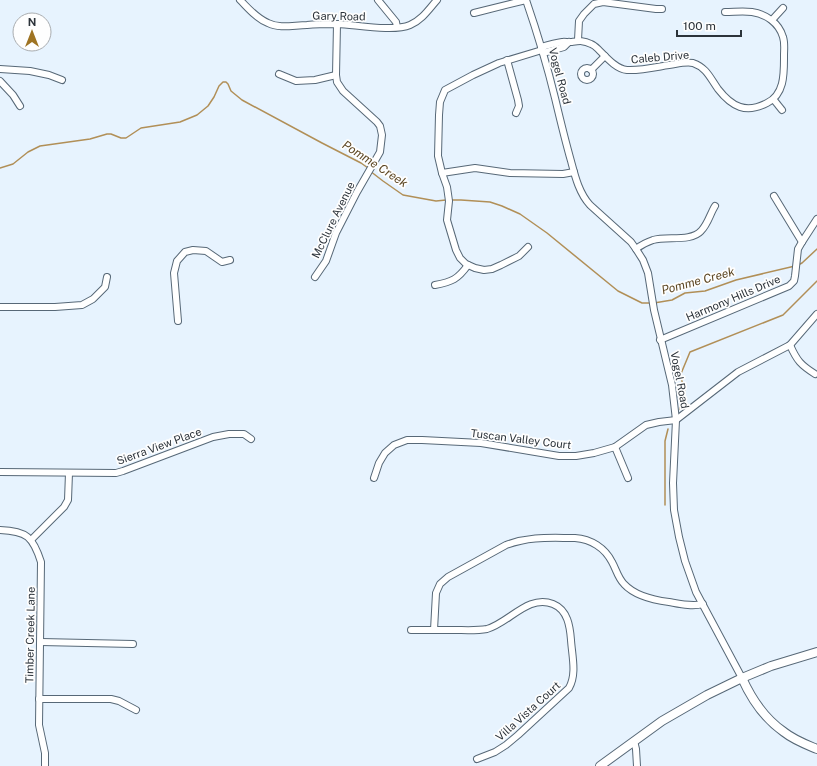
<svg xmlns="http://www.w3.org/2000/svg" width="817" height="766" viewBox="0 0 817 766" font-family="'Public Sans',sans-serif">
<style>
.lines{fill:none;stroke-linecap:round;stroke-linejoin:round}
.stream{stroke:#b18f57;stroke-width:1.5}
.minor-casing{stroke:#576877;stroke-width:8}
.major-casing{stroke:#576877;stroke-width:10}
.minor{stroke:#fff;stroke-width:6}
.major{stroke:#fff;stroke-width:8}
.labels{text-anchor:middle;stroke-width:3.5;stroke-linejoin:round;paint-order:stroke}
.street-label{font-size:11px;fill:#2c333a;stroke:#fefefe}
.water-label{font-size:12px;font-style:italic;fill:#5d4723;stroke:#fefefe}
</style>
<rect width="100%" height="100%" fill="#e7f3fe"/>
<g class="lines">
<!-- stream -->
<g class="stream">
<path d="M 0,168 L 13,164 L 28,152 L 40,146 L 90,139 L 107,134 L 111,134 L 121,138 L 126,138 L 141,128 L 180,122 L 197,115 L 208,106 L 214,97 L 219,86 L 223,82 L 226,82 L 228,84 L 231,91 L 242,100 L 322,143 L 361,163 L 368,168"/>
<path d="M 370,171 L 383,181 L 403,195 L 436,201 L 446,200"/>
<path d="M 450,200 L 461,200 L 490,202 L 502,206 L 520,214 L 547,233 L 618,291 L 642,303 L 651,303"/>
<path d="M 798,265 L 802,263 L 817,249"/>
<path d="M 654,303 L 672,300 L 685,293 L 705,291 L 736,280 L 795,266"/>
<path d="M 680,409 L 682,398 L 685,389 L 680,376 L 690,352 L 783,315 L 817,281"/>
<path d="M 665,505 L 665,441 L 668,429"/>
</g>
<defs>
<g id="minor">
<path d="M 240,0 C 248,8 256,18 268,23 C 280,29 294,25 307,25 C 317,24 327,24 338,24 C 357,25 394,32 410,25 C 422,20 429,9 437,0"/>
<path d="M 378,0 L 396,22 L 397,27"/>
<path d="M 526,0 C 537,32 547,65 555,98 C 560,119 565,140 571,161 C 575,176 579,193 590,205 L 631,242 L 636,249 L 643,260 L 648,273 L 654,310 L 672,385 L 676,420 L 673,483 L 674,510 L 679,537 L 685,561 L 696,592 L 742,678"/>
<path d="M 474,13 L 526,0"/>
<path d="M 772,20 L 783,8"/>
<path d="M 578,40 L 579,21 L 584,14 L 594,4 L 603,2 L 656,9 L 662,9"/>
<path d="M 541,47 C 548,45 555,43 562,42 C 565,41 568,43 571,42 C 579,41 583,40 591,44 C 594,45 596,47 598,49 C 606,57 616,69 627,70 C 642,71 660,66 675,64 C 681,63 688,62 693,63 C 707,68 710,78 718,89 C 732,107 746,114 767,103 C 785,94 784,73 784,55 C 784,50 785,43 783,37 C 779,23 766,14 752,12 C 743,11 734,12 725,12"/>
<path d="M 543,53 L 564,47 L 569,42"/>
<path d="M 507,60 L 518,100 L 519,106 L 516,113"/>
<circle cx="587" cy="74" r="6"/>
<path d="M 0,69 L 30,71 L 49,75 L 62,80"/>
<path d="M 591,70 L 605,56"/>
<path d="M 279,74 L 296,81 L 315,80 L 336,75"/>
<path d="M 0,81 L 13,95 L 20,106"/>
<path d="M 774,100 L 782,110"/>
<path d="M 442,173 L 475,168 L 510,173 L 563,174 L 574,172"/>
<path d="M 774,196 L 802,242"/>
<path d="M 528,247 L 519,256 L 501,265 L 492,269 L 484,270 L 475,268 L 466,264 L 460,258 L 456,250 L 447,220 L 449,201 L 447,187 L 442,173 L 438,156 L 439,115 L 440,102 L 445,90 L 473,75 L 499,63 L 542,50"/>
<path d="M 636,249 C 641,245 647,242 653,240 C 667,236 691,242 701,231 C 708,224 710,214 715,206"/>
<path d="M 315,277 L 326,261 L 336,233 L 357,192 L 380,152 L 382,135 L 380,126 L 377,122 L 343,91 L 337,82 L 336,75 L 337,24"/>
<path d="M 435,285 C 452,282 458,279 468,265"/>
<path d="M 0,307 L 55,307 L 82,305 L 93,299 L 105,287 L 107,277"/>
<path d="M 178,321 L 174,273 L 177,261 L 185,252 L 193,250 L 206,251 L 222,262 L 230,260"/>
<path d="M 660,340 L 789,286 L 794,281 L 795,276 L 798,249 L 802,242 L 817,219"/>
<path d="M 790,345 C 797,361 801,365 815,374"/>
<path d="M 615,447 L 628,478"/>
<path d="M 0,472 L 116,473 L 123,471 L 213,437 L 229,434 L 244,434 L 251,439"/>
<path d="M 374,478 L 379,463 L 385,453 L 394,445 L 407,440 L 422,440 L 481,443 L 559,456 L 576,456 L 594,453 L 615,447 L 646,425 L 659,422 L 676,420 L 738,372 L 790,345 L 817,314"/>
<path d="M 0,530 C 27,531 33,537 41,562 L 39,725 L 45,753 L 45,766"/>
<path d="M 31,540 L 64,507 L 68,500 L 69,473"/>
<path d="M 411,630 C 425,630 439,630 453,630 C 464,630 476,631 487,629 C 509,623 528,594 553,604 C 568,610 570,627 571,640 C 572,656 577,674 569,688 L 518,735 L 506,745 L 495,752 L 477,759"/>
<path d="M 434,630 L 436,593 L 440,584 L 448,577 L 506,545 C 531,536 550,538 575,538 C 591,539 605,548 612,562 C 616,569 618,578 624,584 C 635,596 653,600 669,602 C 680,604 692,607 703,604"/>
<path d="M 41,642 L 133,644"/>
<path d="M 39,699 L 111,699 L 119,701 L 136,710"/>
<path d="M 634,741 L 636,749 L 637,766"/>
</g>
<g id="major">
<path d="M 742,678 C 751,698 765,719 784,732 C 794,740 805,744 817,749"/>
<path d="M 600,766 L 662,721 L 707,695 L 742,678 L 771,666 L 817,652"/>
</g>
</defs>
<!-- minor casing -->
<use href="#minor" class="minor-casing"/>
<!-- major casing -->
<use href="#major" class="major-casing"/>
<!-- minor -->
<use href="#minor" class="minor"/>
<!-- major -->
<use href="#major" class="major"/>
</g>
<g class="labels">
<!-- street labels -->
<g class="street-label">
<text transform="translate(339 16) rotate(1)" y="4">Gary Road</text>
<text transform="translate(660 57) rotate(-5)" y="4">Caleb Drive</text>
<text transform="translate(560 76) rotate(75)" y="4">Vogel Road</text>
<text transform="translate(333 220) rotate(-64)" y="4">McClure Avenue</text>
<text transform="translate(733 298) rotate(-23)" y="4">Harmony Hills Drive</text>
<text transform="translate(680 380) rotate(79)" y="4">Vogel Road</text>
<text transform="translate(521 439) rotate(7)" y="4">Tuscan Valley Court</text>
<text transform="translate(159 446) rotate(-20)" y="4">Sierra View Place</text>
<text transform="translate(30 635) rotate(-89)" y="4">Timber Creek Lane</text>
<text transform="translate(528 711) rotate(-42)" y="4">Villa Vista Court</text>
</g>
<!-- water labels -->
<g class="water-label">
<text transform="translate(375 164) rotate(33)" y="4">Pomme Creek</text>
<text transform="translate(698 281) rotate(-15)" y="4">Pomme Creek</text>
</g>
</g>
<!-- north arrow -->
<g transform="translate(32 32)"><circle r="19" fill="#fefefe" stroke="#aaadb0"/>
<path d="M0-3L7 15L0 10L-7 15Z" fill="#9e7322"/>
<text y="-6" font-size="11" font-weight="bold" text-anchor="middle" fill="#2c333a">N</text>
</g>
<!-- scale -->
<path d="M677 30v6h64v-6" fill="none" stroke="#2c333a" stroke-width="2"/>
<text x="683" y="30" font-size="12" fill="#2c333a" stroke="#fefefe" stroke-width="3" paint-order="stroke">100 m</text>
</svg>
